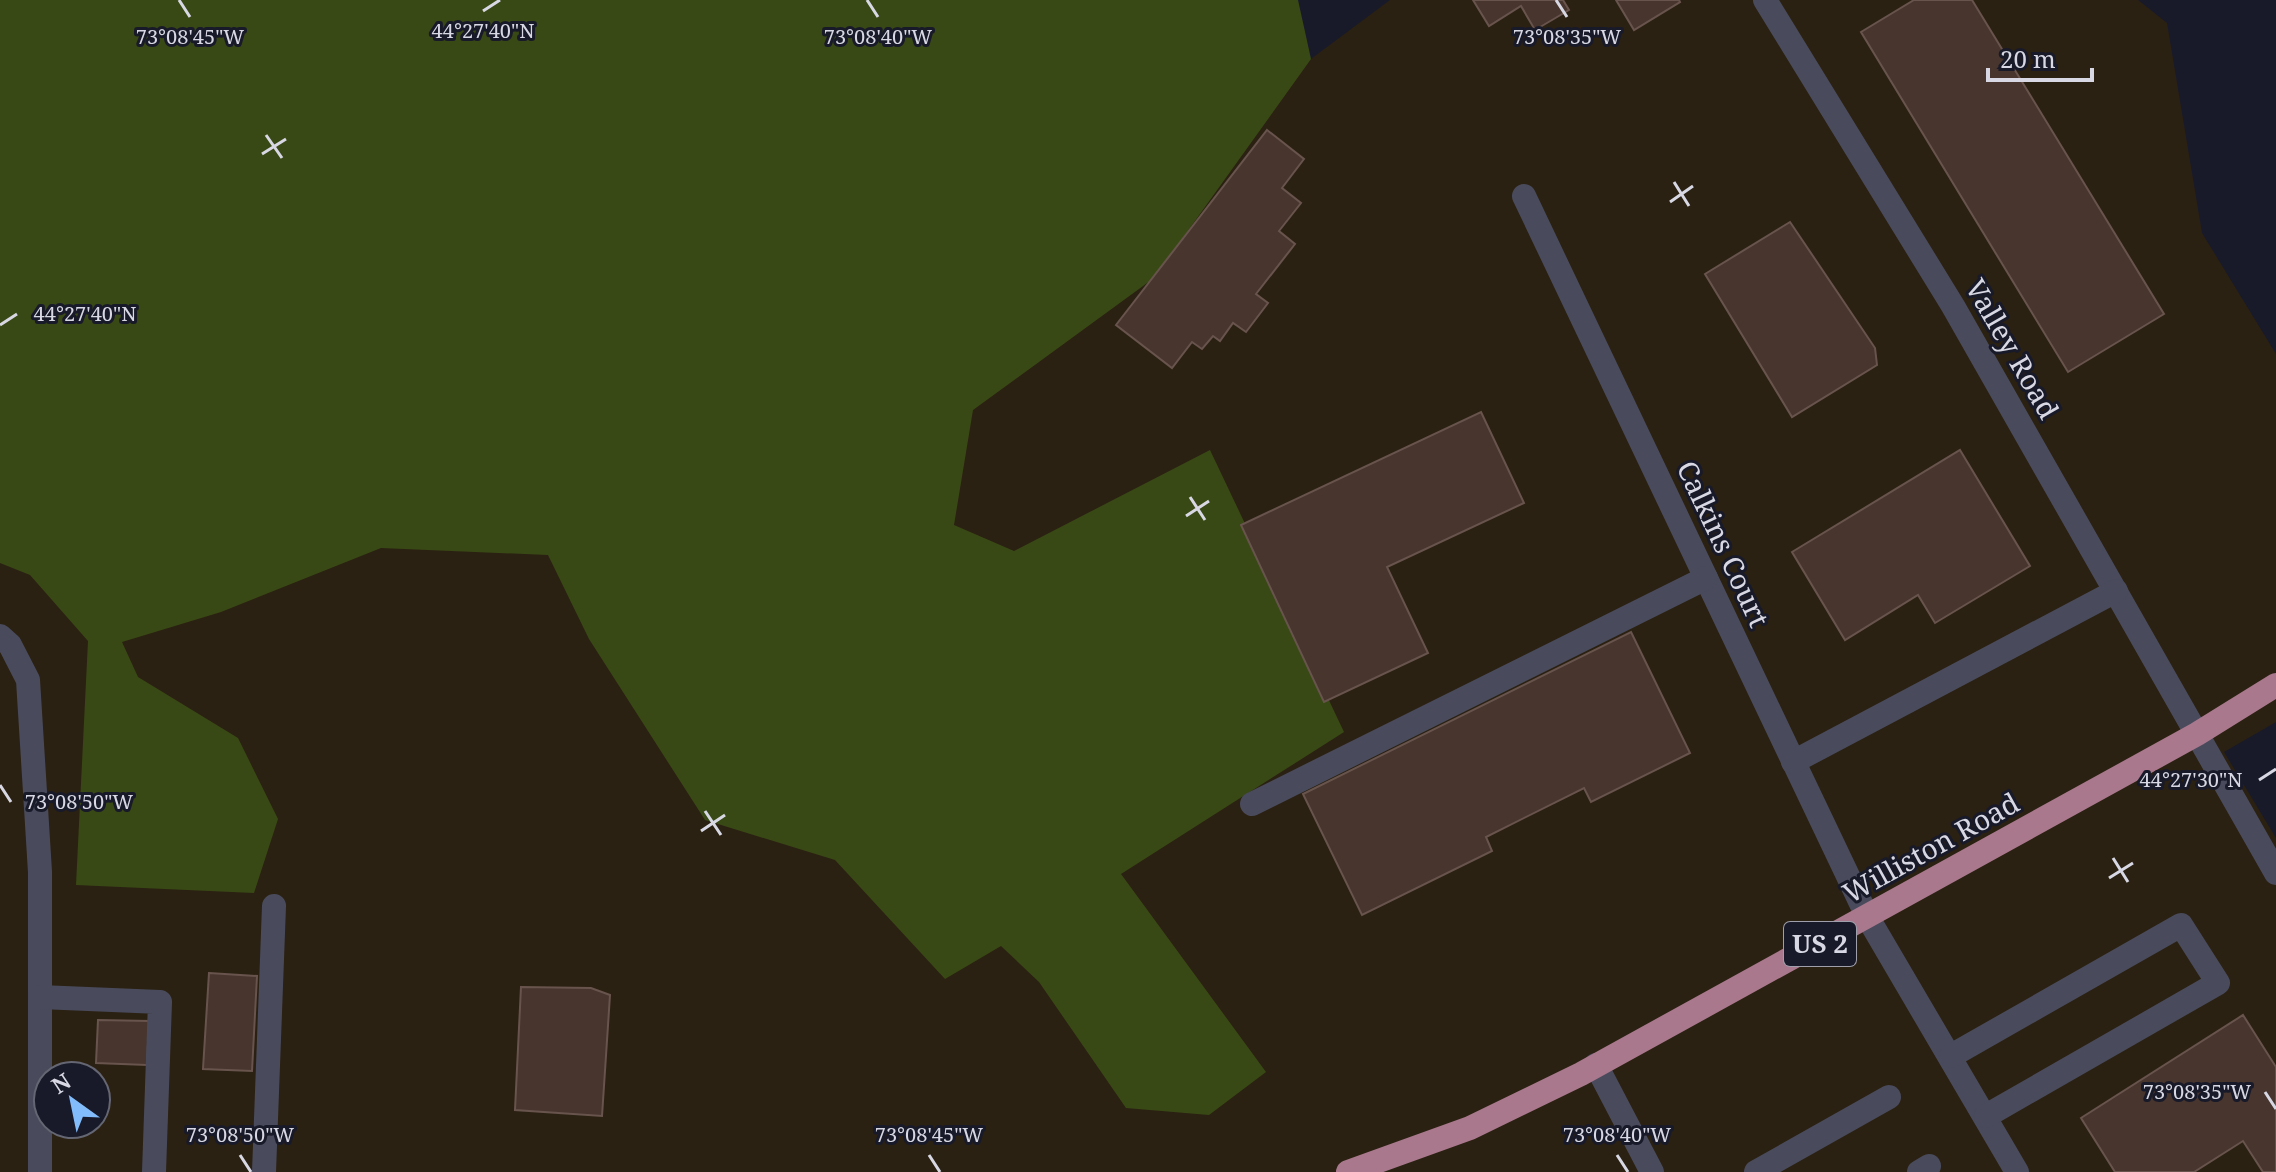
<svg xmlns="http://www.w3.org/2000/svg" width="2276" height="1172" viewBox="0 0 2276 1172" font-family="'Noto Serif',serif">
<style>
.commercial{fill:#2b2112;fill-rule:evenodd}
.green{fill:#394915}
.building{fill:#47352e;stroke:#68544d;stroke-width:2}
.lines{fill:none;stroke-linecap:round;stroke-linejoin:round}
.minor{stroke:#494b5c;stroke-width:24}
.major{stroke:#a9788d;stroke-width:24}
.ticks{fill:none;stroke:#d7d8e3;stroke-width:3}
.labels{text-anchor:middle;stroke-width:6;stroke-linejoin:round;paint-order:stroke}
.shield{fill:#191a29;stroke:#9e9fab;stroke-width:2}
.shield-label{font-size:26px;font-weight:bold;fill:#d7d8e3}
.street-label{font-size:28px;fill:#d7d8e3;stroke:#191a29}
.ticks-label{font-size:20px;text-anchor:middle;fill:#d7d8e3;stroke:#191a29;stroke-width:6;stroke-linejoin:round;paint-order:stroke}
</style>
<rect width="100%" height="100%" fill="#191a29"/>
<!-- commercial -->
<path class="commercial" d="M 1390,0 L 2138,0 L 2167,23 L 2202,233 L 2276,354 L 2276,722 L 2224,752 L 2276,838 L 2276,1172 L 0,1172 L 0,541 L 1311,59 ZM 48,1076 L 96,1076 L 96,1124 L 48,1124 Z"/>
<!-- green -->
<path class="green" d="M 0,0 L 1298,0 L 1311,59 L 1154,278 L 973,410 L 954,525 L 1014,551 L 1210,450 L 1344,732 L 1121,874 L 1266,1072 L 1209,1115 L 1126,1108 L 1039,982 L 1001,946 L 945,979 L 835,860 L 705,820 L 589,639 L 548,555 L 381,548 L 221,612 L 122,642 L 138,677 L 238,738 L 278,819 L 254,893 L 76,885 L 88,641 L 30,575 L 0,563 Z"/>
<!-- building -->
<g class="building">
<path d="M 1473,0 L 1563,0 L 1569,10 L 1535,30 L 1521,6 L 1489,26 Z"/>
<path d="M 1616,0 L 1679,0 L 1680,2 L 1634,30 Z"/>
<path d="M 1914,0 L 1972,0 L 2164,314 L 2068,372 L 1861,32 Z"/>
<path d="M 1267,130 L 1304,159 L 1282,188 L 1301,203 L 1279,231 L 1295,244 L 1256,294 L 1268,303 L 1246,332 L 1233,323 L 1220,341 L 1213,336 L 1202,349 L 1192,342 L 1172,368 L 1116,325 Z"/>
<path d="M 1790,222 L 1875,348 L 1877,365 L 1792,417 L 1705,274 Z"/>
<path d="M 1481,412 L 1524,503 L 1387,567 L 1428,653 L 1324,702 L 1241,525 Z"/>
<path d="M 1960,450 L 2030,566 L 1935,623 L 1918,595 L 1845,640 L 1792,552 Z"/>
<path d="M 1631,632 L 1690,753 L 1591,802 L 1584,788 L 1486,837 L 1492,851 L 1362,915 L 1303,794 Z"/>
<path d="M 209,973 L 257,976 L 252,1071 L 203,1069 Z"/>
<path d="M 521,987 L 591,988 L 610,995 L 602,1116 L 515,1110 Z"/>
<path d="M 2243,1015 L 2276,1067 L 2276,1172 L 2263,1172 L 2243,1141 L 2194,1172 L 2115,1172 L 2081,1118 Z"/>
<path d="M 98,1020 L 149,1021 L 147,1065 L 96,1063 Z"/>
</g>
<g class="lines">
<!-- minor -->
<g class="minor">
<path d="M 1765,0 L 1953,306 L 2276,873"/>
<path d="M 1524,196 L 1868,918 L 2017,1172"/>
<path d="M 0,636 L 10,645 L 28,680 L 40,872 L 40,1172"/>
<path d="M 1793,762 L 2116,591"/>
<path d="M 1252,804 L 1706,578"/>
<path d="M 40,997 L 160,1002 L 154,1172"/>
<path d="M 1951,1056 L 2181,925 L 2218,983 L 1986,1116"/>
<path d="M 1596,1065 L 1652,1172"/>
<path d="M 264,1172 L 274,906"/>
<path d="M 1756,1172 L 1889,1097"/>
<path d="M 1919,1172 L 1929,1166"/>
</g>
<!-- major -->
<path class="major" d="M 1348,1172 L 1470,1128 L 1581,1074 L 2197,734 L 2276,685"/>
</g>
<!-- ticks -->
<path class="ticks" d="M 179,0 L 190,17M 867,0 L 878,17M 1556,0 L 1567,17M 483,11 L 500,0M 266,135 L 282,158M 262,154 L 286,139M 1674,182 L 1689,206M 1670,202 L 1693,186M 0,325 L 17,314M 1190,497 L 1205,520M 1186,516 L 1209,501M 2259,780 L 2276,769M 0,785 L 11,802M 705,811 L 721,835M 701,831 L 725,815M 2113,858 L 2128,882M 2109,878 L 2133,863M 2265,1092 L 2276,1109M 240,1155 L 251,1172M 929,1155 L 940,1172M 1617,1155 L 1628,1172"/>
<g class="labels">
<!-- shield labels -->
<rect class="shield" x="1784" y="922" width="72" height="44" rx="6"/>
<g class="shield-label">
<text x="1820" y="953">US 2</text>
</g>
<!-- street labels -->
<g class="street-label">
<text transform="translate(2012 349) rotate(60)" y="10">Valley Road</text>
<text transform="translate(1723 544) rotate(65)" y="10">Calkins Court</text>
<text transform="translate(1931 848) rotate(-29)" y="10">Williston Road</text>
</g>
</g>
<g class="ticks-label">
<text x="483" y="38">44°27'40"N</text>
<text x="190" y="44">73°08'45"W</text>
<text x="878" y="44">73°08'40"W</text>
<text x="1567" y="44">73°08'35"W</text>
<text x="85" y="321">44°27'40"N</text>
<text x="2191" y="787">44°27'30"N</text>
<text x="79" y="809">73°08'50"W</text>
<text x="2197" y="1099">73°08'35"W</text>
<text x="240" y="1142">73°08'50"W</text>
<text x="929" y="1142">73°08'45"W</text>
<text x="1617" y="1142">73°08'40"W</text>
</g>
<!-- north arrow -->
<g transform="translate(72 1100) rotate(327)"><circle r="38" fill="#191a29" stroke="#656673" stroke-width="2"/>
<path d="M0-6L14 30L0 20L-14 30Z" fill="#83bcfb"/>
<text y="-12" font-size="22" font-weight="bold" text-anchor="middle" fill="#d7d8e3">N</text>
</g>
<!-- scale -->
<path d="M1988 68v12h104v-12" fill="none" stroke="#d7d8e3" stroke-width="4"/>
<text x="2000" y="68" font-size="24" fill="#d7d8e3" stroke="#191a29" stroke-width="6" paint-order="stroke">20 m</text>
</svg>
